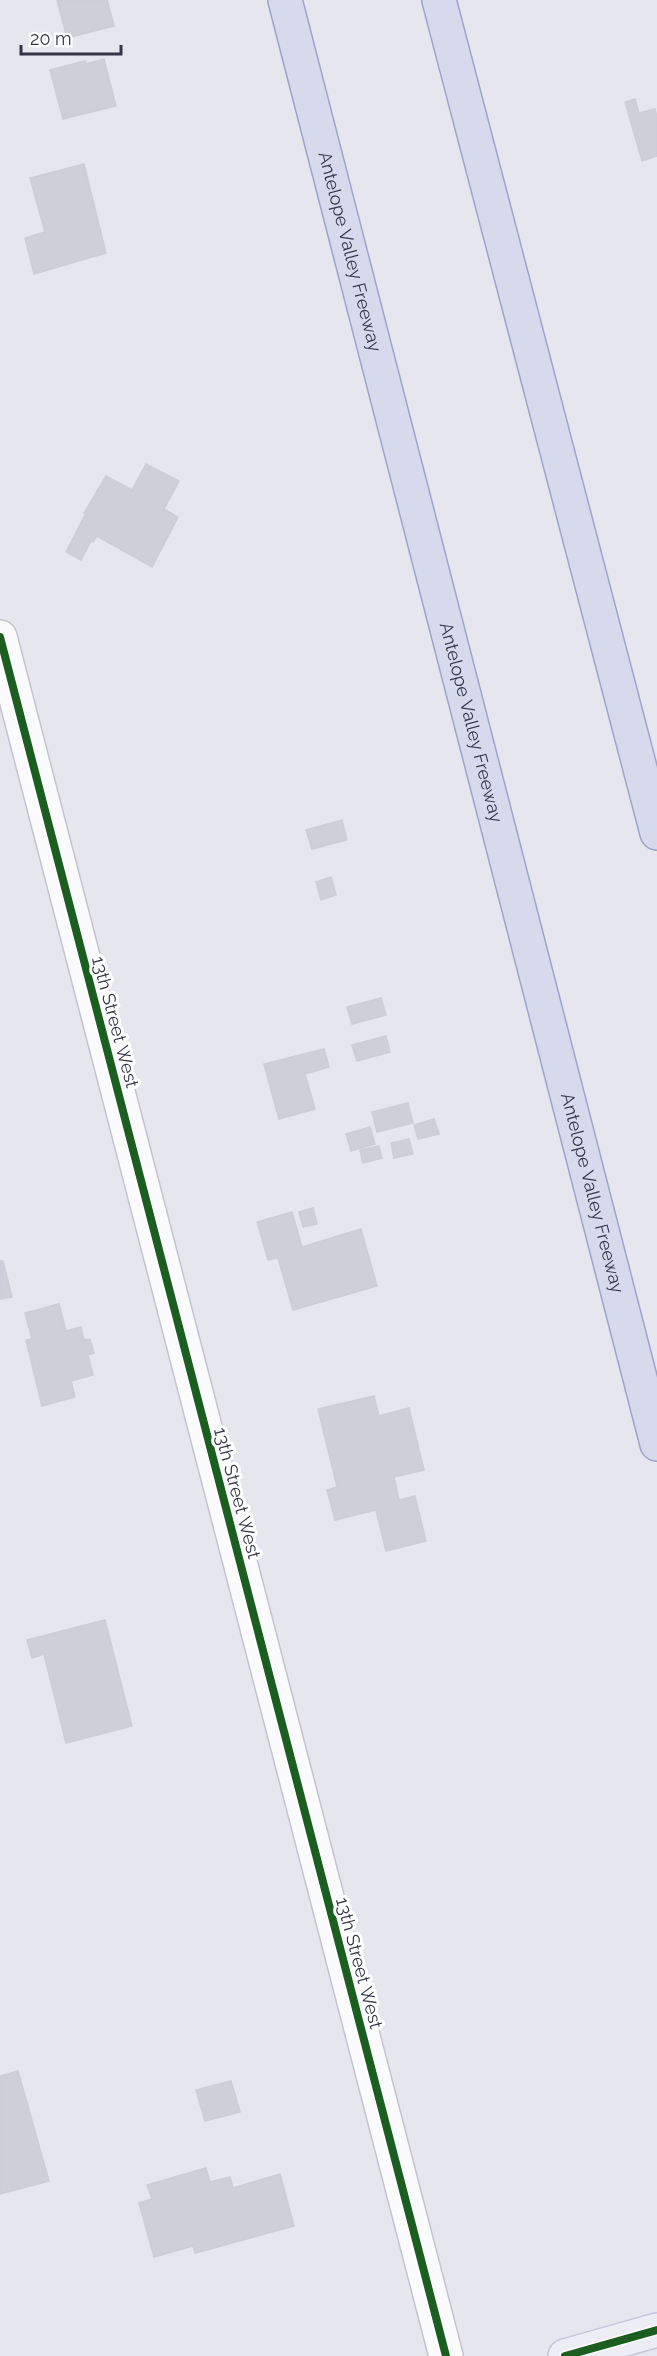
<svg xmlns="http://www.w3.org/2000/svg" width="657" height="2356" viewBox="0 0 657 2356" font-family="Raleway,sans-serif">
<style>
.building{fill:#cecfd8;stroke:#cccdd7;stroke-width:1.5}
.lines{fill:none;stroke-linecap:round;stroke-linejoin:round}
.street-casing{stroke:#c3c4cd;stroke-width:36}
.secondary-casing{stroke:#c4c5d8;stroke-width:36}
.highway-casing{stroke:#9ea4ca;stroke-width:36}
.street{stroke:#fbfbfd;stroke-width:33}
.secondary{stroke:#ededf6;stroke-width:33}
.highway{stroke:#d7d9ec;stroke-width:33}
.cycleway-casing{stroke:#fff;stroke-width:11}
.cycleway{stroke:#1b5e20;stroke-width:8}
.labels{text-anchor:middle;stroke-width:6;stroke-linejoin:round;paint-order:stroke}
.street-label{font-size:18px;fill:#323545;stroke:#fff}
</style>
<rect width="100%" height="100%" fill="#e6e6ef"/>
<!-- building -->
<g class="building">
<path d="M 57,0 L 107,0 L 114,26 L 67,38 Z"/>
<path d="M 104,59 L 116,106 L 63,119 L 50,70 L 85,61 L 86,64 Z"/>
<path d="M 635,99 L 639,113 L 655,109 L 657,117 L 657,156 L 642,161 L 625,102 Z"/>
<path d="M 84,164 L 106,253 L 34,274 L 25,238 L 45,232 L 30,178 Z"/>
<path d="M 146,464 L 179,481 L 164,509 L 178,517 L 152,567 L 97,536 L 93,542 L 91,541 L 81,560 L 66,552 L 86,513 L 84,513 L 106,476 L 132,490 Z"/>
<path d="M 342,820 L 347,840 L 312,849 L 306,830 Z"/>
<path d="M 331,877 L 336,895 L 321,900 L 316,882 Z"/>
<path d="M 381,998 L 386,1015 L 352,1024 L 347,1007 Z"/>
<path d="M 386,1036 L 390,1052 L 357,1061 L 352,1045 Z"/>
<path d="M 324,1049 L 329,1067 L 305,1074 L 315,1109 L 279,1119 L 264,1064 Z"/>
<path d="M 408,1103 L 413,1123 L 377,1132 L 372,1112 Z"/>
<path d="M 434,1119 L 439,1134 L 418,1139 L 414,1125 Z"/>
<path d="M 370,1127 L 375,1144 L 351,1151 L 346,1134 Z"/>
<path d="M 409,1139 L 413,1154 L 394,1158 L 391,1143 Z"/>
<path d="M 379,1146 L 382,1158 L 363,1163 L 360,1150 Z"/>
<path d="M 313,1208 L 317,1224 L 303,1227 L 299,1212 Z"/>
<path d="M 292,1212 L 302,1247 L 361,1229 L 377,1286 L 293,1310 L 278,1258 L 268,1260 L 257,1222 Z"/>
<path d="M 0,1261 L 3,1261 L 12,1297 L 0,1299 Z"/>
<path d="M 59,1304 L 66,1331 L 81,1327 L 84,1340 L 90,1339 L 94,1353 L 88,1355 L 93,1375 L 71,1381 L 75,1397 L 42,1406 L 26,1340 L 32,1339 L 25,1313 Z"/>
<path d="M 374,1396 L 379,1416 L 409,1408 L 424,1470 L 394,1477 L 399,1500 L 415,1496 L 426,1541 L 386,1551 L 376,1510 L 335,1520 L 327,1490 L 337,1487 L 318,1409 Z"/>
<path d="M 105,1620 L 132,1726 L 66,1743 L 44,1654 L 32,1658 L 27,1640 Z"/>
<path d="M 18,2071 L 49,2181 L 0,2194 L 0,2076 Z"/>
<path d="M 231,2081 L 240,2112 L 205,2121 L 196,2090 Z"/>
<path d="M 206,2168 L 210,2182 L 230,2177 L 233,2188 L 280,2174 L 294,2226 L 195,2253 L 193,2246 L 154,2257 L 139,2203 L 152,2199 L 147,2185 Z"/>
</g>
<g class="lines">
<defs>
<path id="street" d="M 0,637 L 446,2356"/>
<path id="secondary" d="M 565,2356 L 657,2330"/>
<g id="highway">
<path id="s1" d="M 285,0 L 657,1444"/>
<path d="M 439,0 L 657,833"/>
</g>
</defs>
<!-- street casing -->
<use href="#street" class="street-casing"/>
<!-- secondary casing -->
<use href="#secondary" class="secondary-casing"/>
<!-- highway casing -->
<use href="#highway" class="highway-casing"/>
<!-- street -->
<use href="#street" class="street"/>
<!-- secondary -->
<use href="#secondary" class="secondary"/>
<!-- highway -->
<use href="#highway" class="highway"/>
<defs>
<g id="cycleway">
<path d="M 0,637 L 446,2356"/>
<path d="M 565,2356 L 657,2330"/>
</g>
</defs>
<!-- cycleway casing -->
<use href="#cycleway" class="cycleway-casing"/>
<!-- cycleway -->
<use href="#cycleway" class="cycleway"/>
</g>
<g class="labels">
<!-- street labels -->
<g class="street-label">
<text dy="6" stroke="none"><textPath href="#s1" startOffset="260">Antelope Valley Freeway</textPath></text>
<text dy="6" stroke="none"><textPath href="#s1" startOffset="746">Antelope Valley Freeway</textPath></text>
<text transform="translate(115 1022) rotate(75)" y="6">13th Street West</text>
<text dy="6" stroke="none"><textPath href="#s1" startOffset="1232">Antelope Valley Freeway</textPath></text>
<text transform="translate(237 1493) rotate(75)" y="6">13th Street West</text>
<text transform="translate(359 1963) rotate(75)" y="6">13th Street West</text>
</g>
</g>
<!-- scale -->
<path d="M21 45v9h100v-9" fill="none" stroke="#323545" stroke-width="3"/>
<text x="30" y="45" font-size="18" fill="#323545" stroke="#ffffff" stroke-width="4.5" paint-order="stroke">20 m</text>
</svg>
